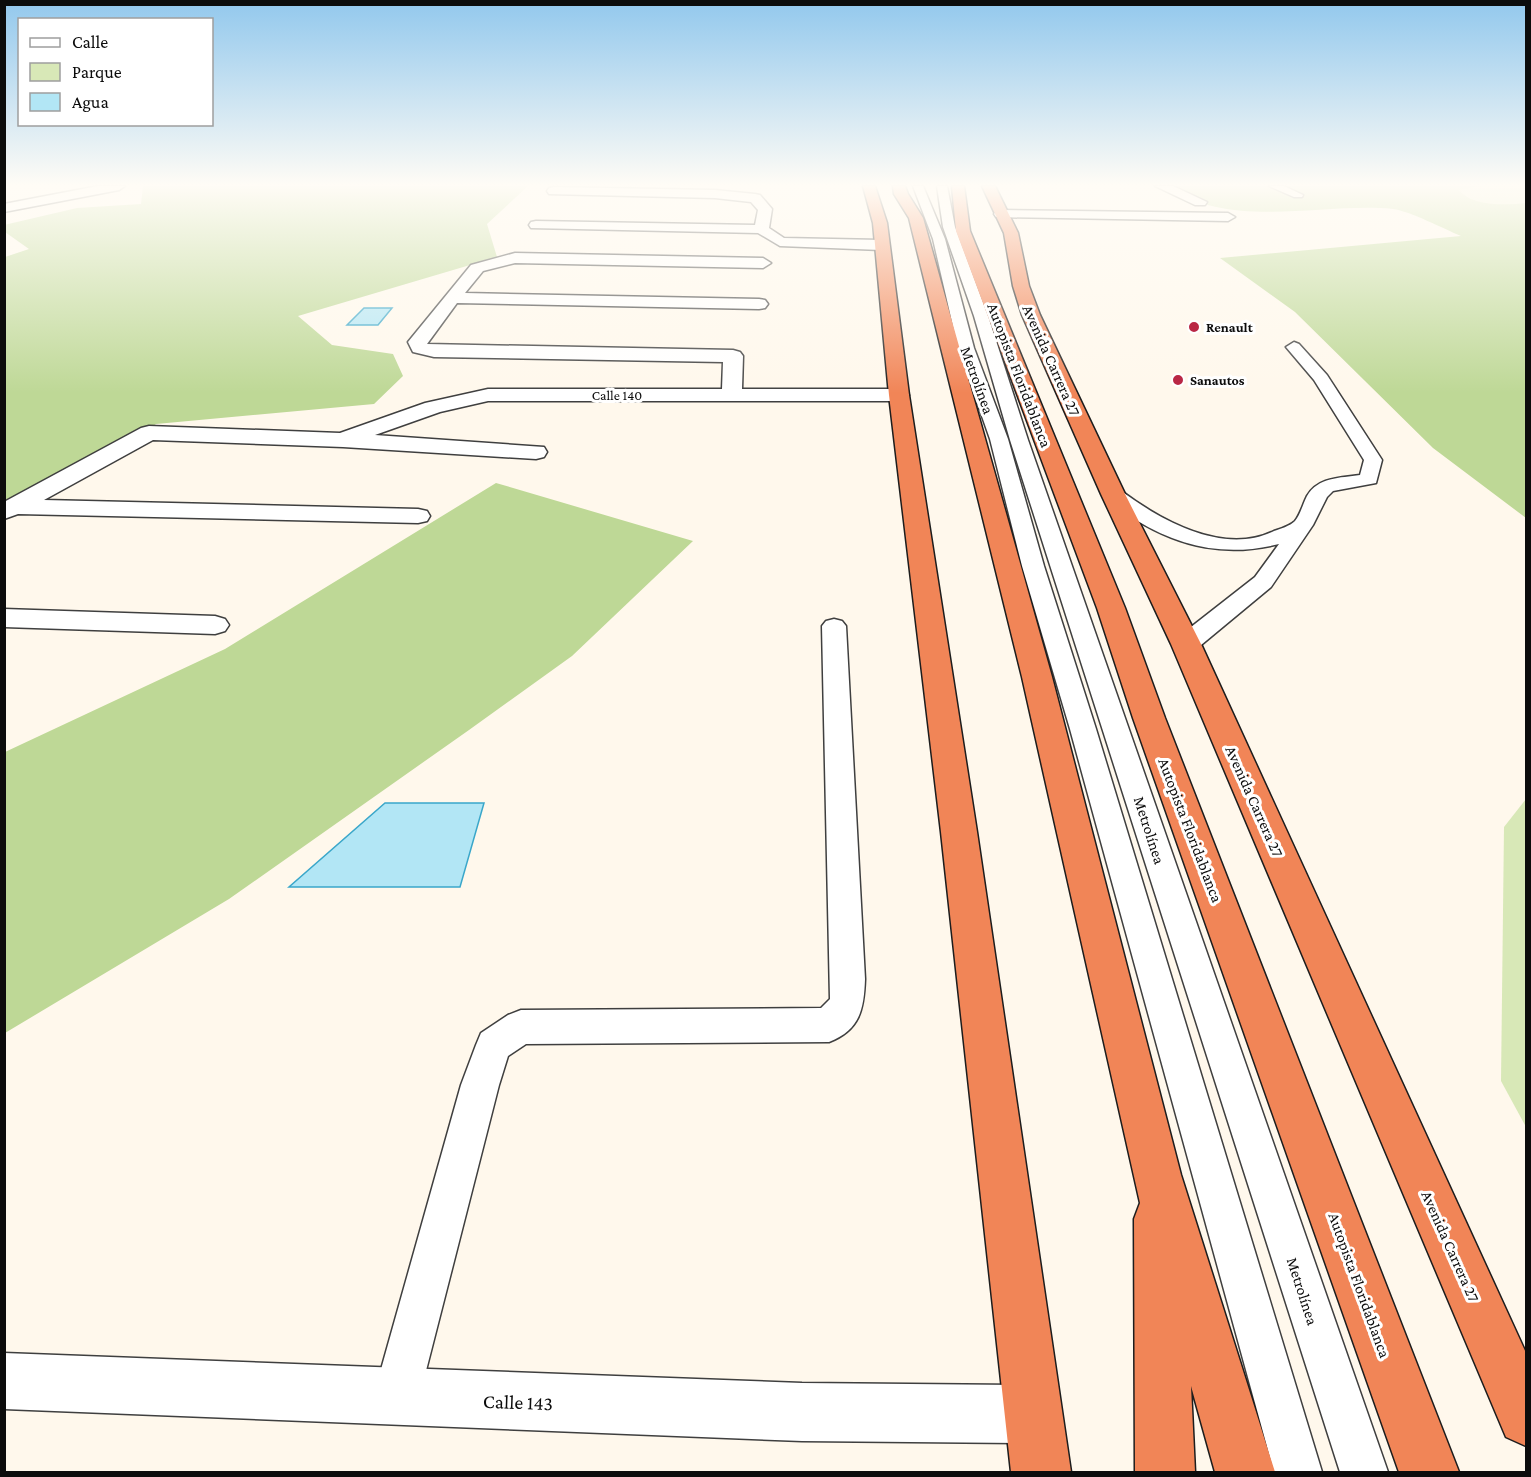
<svg xmlns="http://www.w3.org/2000/svg" width="1531" height="1477" viewBox="0 0 1531 1477" font-family="'Crimson Pro',serif">
<style>
.green{fill:#d8e8b7}
.forest{fill:#bed896}
.pitch{fill:#e8efc8}
.water{fill:#b2e6f5;stroke:#3aa7ca;stroke-width:1.5}
.lines{fill:none;stroke-linecap:round;stroke-linejoin:round}
.lane-casing{stroke:#3f3f3f;stroke-width:3}
.street-casing{stroke:#3f3f3f;stroke-width:3}
.highway-casing{stroke:#1d1d1d;stroke-width:3}
.lane{fill:#fff;fill-rule:evenodd}
.street{fill:#fff;fill-rule:evenodd}
.highway{fill:#f18557;fill-rule:evenodd}
.poi-dot{fill:#b92745;stroke:#fff;stroke-width:2}
.labels{text-anchor:middle;stroke-width:6;stroke-linejoin:round;paint-order:stroke}
.far-poi-label{font-size:14px;font-weight:bold;fill:#0c0c0c;stroke:#fff;text-anchor:start}
.far-street-label{font-size:14px;fill:#0c0c0c;stroke:#fff}
.street-label{font-size:16px;fill:#0c0c0c;stroke:#fff}
.near-street-label{font-size:20px;fill:#0c0c0c;stroke:#fff}
</style>
<rect width="100%" height="100%" fill="#fff8ec"/>
<!-- green -->
<path class="green" d="M 1526,799 L 1526,1127 L 1501,1081 L 1504,827 Z"/>
<!-- forest -->
<g class="forest">
<path d="M 143,186 L 528,186 L 487,224 L 497,257 L 298,316 L 332,345 L 393,354 L 403,376 L 374,404 L 156,424 L 126,445 L 5,500 L 5,257 L 29,249 L 5,232 L 4,225 L 77,208 L 141,204 Z"/>
<path d="M 1169,186 L 1526,186 L 1526,518 L 1433,448 L 1295,312 L 1220,258 L 1461,236 C 1444,229 1410,211 1393,209 C 1324,202 1228,231 1169,186 Z"/>
<path d="M 496,483 L 693,541 L 572,656 L 469,730 L 229,899 L 5,1033 L 5,752 L 225,649 Z"/>
</g>
<!-- pitch -->
<path class="pitch" d="M 1479,186 L 1526,186 L 1526,203 C 1507,205 1472,207 1459,190 Z"/>
<!-- water -->
<g class="water">
<path d="M 364,308 L 392,308 L 378,325 L 347,325 Z"/>
<path d="M 385,803 L 484,803 L 460,887 L 289,887 Z"/>
</g>
<g class="lines">
<defs>
<g id="lane">
<path d="M 913,186 L 923,186 L 945,239 L 974,348 L 1008,439 L 1044,566 L 1096,729 L 1322,1472 L 1274,1472 L 1070,729 L 1022,566 L 990,439 L 958,348 L 933,239 Z"/>
<path d="M 937,186 L 947,186 L 955,227 L 988,316 L 1028,440 L 1388,1472 L 1340,1472 L 1010,440 L 974,316 L 943,227 Z"/>
<path d="M 1269,186 L 1284,186 L 1303,195 L 1302,197 L 1294,197 Z"/>
<path d="M 1294,342 L 1299,344 L 1327,375 L 1382,460 L 1376,483 L 1333,491 L 1327,497 L 1313,525 L 1271,587 L 1195,650 L 1186,652 L 1177,650 L 1174,644 L 1177,638 L 1255,577 L 1279,544 C 1227,557 1182,548 1136,520 C 1125,513 1111,505 1103,494 L 1106,490 L 1120,490 C 1160,520 1223,556 1274,531 C 1280,529 1290,526 1295,521 C 1300,515 1303,504 1307,496 C 1318,477 1340,478 1360,475 L 1364,460 L 1314,380 L 1286,347 Z"/>
<path d="M 834,619 L 842,621 L 846,626 L 865,979 C 864,1009 860,1030 829,1042 L 526,1044 L 508,1056 L 499,1085 L 419,1398 L 412,1414 L 396,1421 L 380,1414 L 373,1398 L 461,1085 L 476,1045 L 481,1033 L 508,1015 L 521,1010 L 821,1008 L 830,999 L 822,626 L 826,621 Z"/>
</g>
<g id="street">
<path d="M 98,186 L 125,186 L 119,190 L 4,212 L 4,204 Z"/>
<path d="M 1155,186 L 1173,186 L 1207,202 L 1205,205 L 1195,205 Z"/>
<path d="M 554,187 L 715,190 L 755,194 L 760,195 L 772,209 L 769,228 L 784,238 L 881,240 L 889,245 L 881,250 L 780,246 L 758,233 L 531,228 L 529,225 L 531,222 L 536,221 L 755,225 L 758,210 L 751,202 L 715,198 L 549,194 L 547,191 L 549,188 Z"/>
<path d="M 1001,210 L 1228,213 L 1235,217 L 1228,221 L 996,217 L 994,214 L 996,211 Z"/>
<path d="M 515,253 L 763,258 L 771,263 L 763,268 L 515,263 L 483,271 L 465,293 L 759,299 L 765,300 L 768,304 L 765,308 L 759,309 L 457,303 L 427,344 L 733,350 L 740,352 L 743,356 L 742,389 L 899,389 L 906,391 L 909,395 L 906,399 L 899,401 L 488,401 L 440,412 L 375,435 L 544,447 L 547,452 L 544,457 L 536,459 L 343,447 L 153,440 L 44,500 L 418,509 L 427,511 L 430,516 L 427,521 L 418,523 L 18,514 L 4,519 L 4,502 L 141,428 L 149,426 L 340,433 L 425,403 L 488,389 L 722,389 L 723,362 L 434,357 L 413,352 L 408,342 L 471,265 Z"/>
<path d="M 4,609 L 215,616 L 225,619 L 229,625 L 225,631 L 215,634 L 4,627 Z"/>
<path d="M 4,1353 L 802,1383 L 1032,1385 L 1052,1394 L 1061,1414 L 1052,1434 L 1032,1443 L 802,1441 L 4,1409 Z"/>
</g>
<g id="highway">
<path d="M 863,186 L 875,186 L 887,223 L 909,395 L 977,832 L 1071,1472 L 1011,1472 L 941,832 L 889,395 L 873,223 Z"/>
<path d="M 893,186 L 905,186 L 908,194 L 923,218 L 1052,677 L 1181,1175 L 1275,1472 L 1215,1472 L 1191,1386 L 1195,1472 L 1135,1472 L 1134,1219 L 1140,1203 L 1022,677 L 909,218 L 894,194 Z"/>
<path d="M 952,186 L 964,186 L 970,231 L 1125,608 L 1165,718 L 1459,1472 L 1399,1472 L 1133,718 L 1097,608 L 956,231 Z"/>
<path d="M 982,186 L 995,186 L 1018,233 L 1029,286 L 1040,315 L 1125,494 L 1201,644 L 1526,1353 L 1526,1446 L 1506,1437 L 1171,644 L 1101,494 L 1022,315 L 1013,286 L 1004,233 Z"/>
</g>
</defs>
<!-- lane casing -->
<use href="#lane" class="lane-casing"/>
<!-- street casing -->
<use href="#street" class="street-casing"/>
<!-- highway casing -->
<use href="#highway" class="highway-casing"/>
<!-- lane -->
<use href="#lane" class="lane"/>
<!-- street -->
<use href="#street" class="street"/>
<!-- highway -->
<use href="#highway" class="highway"/>
</g>
<!-- sky -->
<linearGradient id="sky" x2="0" y2="1"><stop stop-color="#92c8ed"/><stop offset="0.47" stop-color="#fffcf6"/><stop offset="1" stop-color="#fffcf6" stop-opacity="0"/></linearGradient>
<rect width="1531" height="393" fill="url(#sky)"/>
<!-- markers -->
<g class="poi-dot">
<circle cx="1194" cy="327" r="6"/>
<circle cx="1178" cy="380" r="6"/>
</g>
<g class="labels">
<!-- far-poi labels -->
<g class="far-poi-label">
<text x="1206" y="332">Renault</text>
<text x="1190" y="385">Sanautos</text>
</g>
<!-- far-street labels -->
<g class="far-street-label">
<text x="617" y="400">Calle 140</text>
</g>
<!-- street labels -->
<g class="street-label">
<text transform="translate(1052 360) rotate(66)" y="6">Avenida Carrera 27</text>
<text transform="translate(1020 375) rotate(69)" y="6">Autopista Floridablanca</text>
<text transform="translate(978 380) rotate(70)" y="6">Metrolínea</text>
<text transform="translate(1255 801) rotate(66)" y="6">Avenida Carrera 27</text>
<text transform="translate(1150 830) rotate(72)" y="6">Metrolínea</text>
<text transform="translate(1191 830) rotate(69)" y="6">Autopista Floridablanca</text>
<text transform="translate(1451 1246) rotate(66)" y="6">Avenida Carrera 27</text>
<text transform="translate(1360 1285) rotate(70)" y="6">Autopista Floridablanca</text>
<text transform="translate(1303 1291) rotate(72)" y="6">Metrolínea</text>
</g>
<!-- near-street labels -->
<g class="near-street-label">
<text transform="translate(518 1402) rotate(2)" y="7">Calle 143</text>
</g>
</g>
<!-- border -->
<rect width="1531" height="1477" fill="none" stroke="#0c0c0c" stroke-width="12"/>
<!-- legend -->
<rect x="18" y="18" width="195" height="108" fill="#ffffff" stroke="#9e9e9e" stroke-width="1.5"/>
<rect x="30" y="38" width="30" height="9" fill="#ffffff" stroke="#9e9e9e" stroke-width="1.5"/>
<text x="72" y="48" font-size="18" fill="#0c0c0c">Calle</text>
<rect x="30" y="63" width="30" height="18" fill="#d8e8b7" stroke="#9e9e9e" stroke-width="1.5"/>
<text x="72" y="78" font-size="18" fill="#0c0c0c">Parque</text>
<rect x="30" y="93" width="30" height="18" fill="#b2e6f5" stroke="#9e9e9e" stroke-width="1.5"/>
<text x="72" y="108" font-size="18" fill="#0c0c0c">Agua</text>
</svg>
